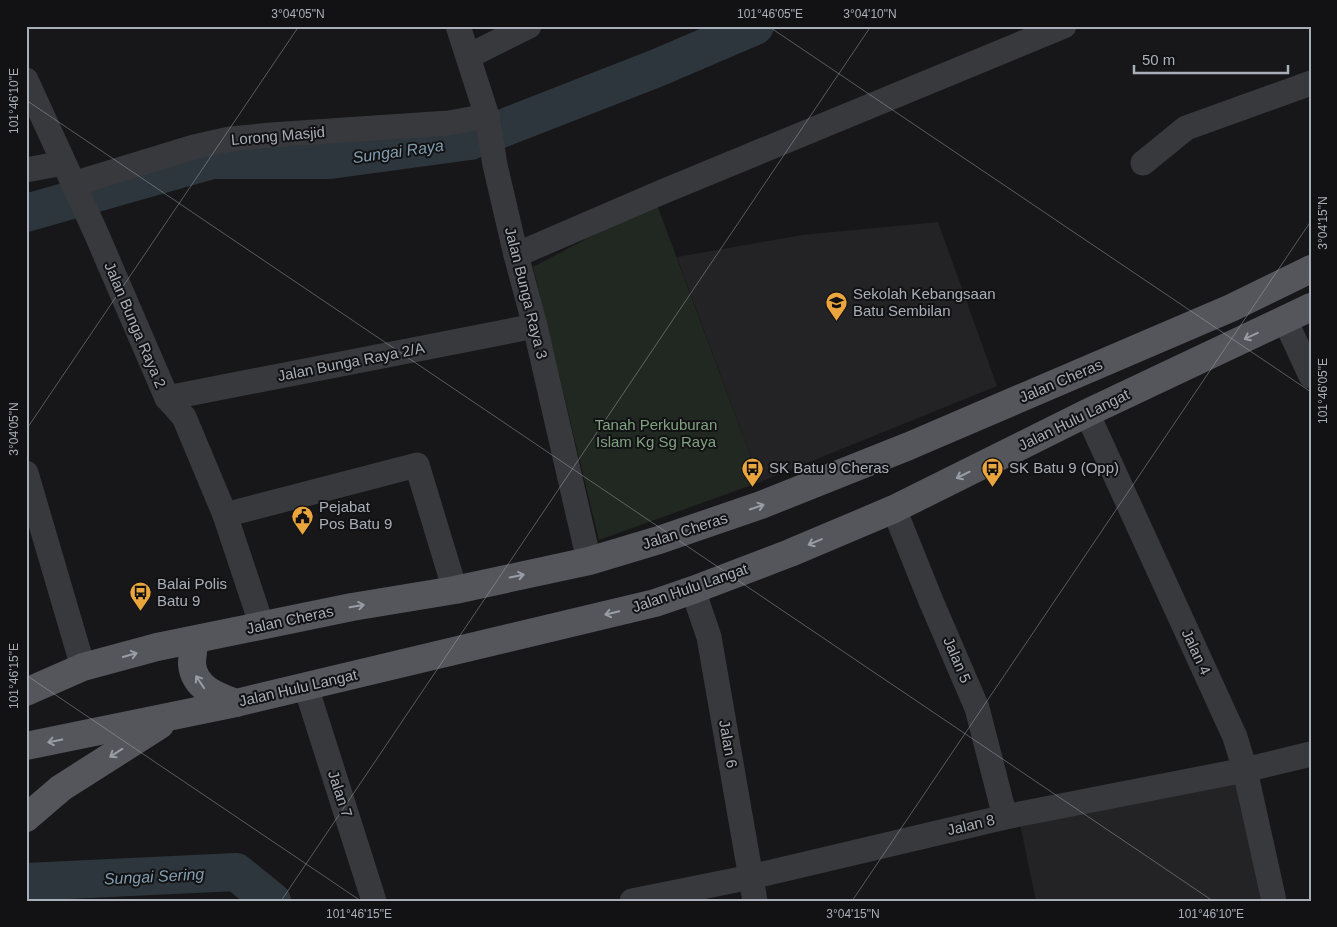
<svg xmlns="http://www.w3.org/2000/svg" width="1337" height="927" viewBox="0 0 1337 927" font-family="Helvetica,sans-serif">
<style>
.built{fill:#232326}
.green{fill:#212821}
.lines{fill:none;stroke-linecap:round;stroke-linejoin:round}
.river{stroke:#2d363c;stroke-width:38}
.minor{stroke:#38393d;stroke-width:25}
.major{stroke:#54565c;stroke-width:28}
.oneway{stroke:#989da6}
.ticks{fill:none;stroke:#a9afb8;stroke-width:1;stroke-opacity:0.45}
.labels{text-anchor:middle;stroke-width:4;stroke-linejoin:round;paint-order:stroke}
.street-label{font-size:15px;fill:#a9afb8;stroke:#121214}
.poi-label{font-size:15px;fill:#a9afb8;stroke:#121214;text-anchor:start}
.park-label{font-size:15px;fill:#81a281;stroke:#121214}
.water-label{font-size:16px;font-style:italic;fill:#829eb1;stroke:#121214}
.neatline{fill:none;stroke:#a9afb8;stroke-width:2}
.ticks-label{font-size:12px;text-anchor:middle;fill:#a9afb8}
</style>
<rect width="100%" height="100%" fill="#171719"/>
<!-- built -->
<g class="built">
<path d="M 938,222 L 997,386 L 760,482 L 677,257 L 802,235 Z"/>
<path d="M 1237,782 L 1264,901 L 1036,901 L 1020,824 Z"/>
</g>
<!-- green -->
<path class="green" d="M 656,202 L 760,482 L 599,540 L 533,267 Z"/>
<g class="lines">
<!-- river -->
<g class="river">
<path d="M 26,213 L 212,160 L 330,160 L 470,141 L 657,68 L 755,26"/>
<path d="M 26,882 L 236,872 L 272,901"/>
</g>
<!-- minor -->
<g class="minor">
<path d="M 458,26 L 487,116 L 495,165 L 516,255 L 535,326 L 589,561"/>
<path d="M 469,56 L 529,26"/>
<path d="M 26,80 L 96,233 L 167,398 L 184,417 L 225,515 L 262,626"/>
<path d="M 1143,163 L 1186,128 L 1311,83"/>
<path d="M 26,170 L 63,163"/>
<path d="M 73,184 L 194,147 L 230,139 L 271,135 L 449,123 L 487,116"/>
<path d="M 516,255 L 662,192 L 1064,26"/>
<path d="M 1285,320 L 1311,376"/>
<path d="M 167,398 L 535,326"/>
<path d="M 1087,413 L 1235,737 L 1245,770 L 1274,901"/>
<path d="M 26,473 L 83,667"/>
<path d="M 894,509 L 931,601 L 977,708 L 1005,817"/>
<path d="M 225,515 L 417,465 L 455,590"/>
<path d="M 693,590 L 709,637 L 755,901"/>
<path d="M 306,687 L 374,901"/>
<path d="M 632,901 L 751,877 L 1005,817 L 1245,770 L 1311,754"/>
</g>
<!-- major -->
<g class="major">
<path d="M 194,640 C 194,648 192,656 192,664 C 194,688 217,696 236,703"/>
<path d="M 26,692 L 83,667 L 157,647 L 352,607 L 455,590 L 589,561 L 659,540 L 761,505 L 909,446 L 1231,308 L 1311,269"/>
<path d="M 26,746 L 236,703 L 655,603 L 693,590 L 790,553 L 894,509 L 1087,413 L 1311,307"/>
<path d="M 26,818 L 61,788 L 160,725"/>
</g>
</g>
<!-- one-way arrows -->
<defs><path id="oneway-shaft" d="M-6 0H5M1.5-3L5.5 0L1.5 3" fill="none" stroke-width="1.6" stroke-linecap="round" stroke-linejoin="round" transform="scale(1.25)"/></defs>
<g class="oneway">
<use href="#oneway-shaft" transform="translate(1251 336) rotate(155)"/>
<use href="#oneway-shaft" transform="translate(963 475) rotate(154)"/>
<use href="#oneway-shaft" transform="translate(757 507) rotate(-19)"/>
<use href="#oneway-shaft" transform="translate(815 542) rotate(157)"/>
<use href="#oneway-shaft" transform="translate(517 576) rotate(-12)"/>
<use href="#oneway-shaft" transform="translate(357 606) rotate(-10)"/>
<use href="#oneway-shaft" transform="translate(612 613) rotate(166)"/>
<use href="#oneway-shaft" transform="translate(130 655) rotate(-16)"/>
<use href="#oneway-shaft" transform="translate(200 682) rotate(-124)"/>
<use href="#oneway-shaft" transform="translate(55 741) rotate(169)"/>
<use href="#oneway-shaft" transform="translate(116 753) rotate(147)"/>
</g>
<!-- ticks -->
<path class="ticks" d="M 768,26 L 1311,392M 26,100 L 1213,901M 26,430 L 299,26M 26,675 L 361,901M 281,901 L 871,26M 852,901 L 1311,221"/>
<!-- icons -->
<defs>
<symbol id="school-pin" viewBox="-11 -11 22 30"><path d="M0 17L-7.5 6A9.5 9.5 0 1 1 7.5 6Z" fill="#eaa63d" stroke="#121214"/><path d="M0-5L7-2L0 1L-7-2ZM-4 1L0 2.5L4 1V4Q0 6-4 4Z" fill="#111"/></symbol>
<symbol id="bus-pin" viewBox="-11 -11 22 30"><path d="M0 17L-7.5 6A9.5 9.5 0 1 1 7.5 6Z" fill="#eaa63d" stroke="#121214"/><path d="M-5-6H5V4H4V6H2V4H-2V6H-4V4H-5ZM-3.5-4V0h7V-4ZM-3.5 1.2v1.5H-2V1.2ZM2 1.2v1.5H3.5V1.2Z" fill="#111"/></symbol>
<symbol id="civic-pin" viewBox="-11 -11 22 30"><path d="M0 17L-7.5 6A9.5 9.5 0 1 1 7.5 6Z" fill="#eaa63d" stroke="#121214"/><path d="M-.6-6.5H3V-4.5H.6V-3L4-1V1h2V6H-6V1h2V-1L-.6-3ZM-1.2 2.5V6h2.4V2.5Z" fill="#111"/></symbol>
</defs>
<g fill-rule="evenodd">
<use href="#school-pin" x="824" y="290" width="25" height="34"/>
<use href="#bus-pin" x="740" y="456" width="25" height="34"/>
<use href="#bus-pin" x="980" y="456" width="25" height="34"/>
<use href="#civic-pin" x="290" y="504" width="25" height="34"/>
<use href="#bus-pin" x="128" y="580" width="25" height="34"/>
</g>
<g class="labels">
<!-- street labels -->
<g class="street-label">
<text transform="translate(278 136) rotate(-5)" y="5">Lorong Masjid</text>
<text transform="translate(526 293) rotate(76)" y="5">Jalan Bunga Raya 3</text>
<text transform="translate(135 325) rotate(67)" y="5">Jalan Bunga Raya 2</text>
<text transform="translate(351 362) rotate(-11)" y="5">Jalan Bunga Raya 2/A</text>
<text transform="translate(1061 381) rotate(-23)" y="5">Jalan Cheras</text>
<text transform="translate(1074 420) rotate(-26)" y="5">Jalan Hulu Langat</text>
<text transform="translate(685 531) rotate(-18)" y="5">Jalan Cheras</text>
<text transform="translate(690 588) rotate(-19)" y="5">Jalan Hulu Langat</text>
<text transform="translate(290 620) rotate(-12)" y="5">Jalan Cheras</text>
<text transform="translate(1196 652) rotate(65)" y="5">Jalan 4</text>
<text transform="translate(957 660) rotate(67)" y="5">Jalan 5</text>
<text transform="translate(298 688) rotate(-13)" y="5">Jalan Hulu Langat</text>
<text transform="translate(728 744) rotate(80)" y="5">Jalan 6</text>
<text transform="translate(340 794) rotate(72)" y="5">Jalan 7</text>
<text transform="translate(971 825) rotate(-13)" y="5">Jalan 8</text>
</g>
<!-- poi labels -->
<g class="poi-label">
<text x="853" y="299">Sekolah Kebangsaan<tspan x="853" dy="17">Batu Sembilan</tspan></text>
<text x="769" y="473">SK Batu 9 Cheras</text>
<text x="1009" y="473">SK Batu 9 (Opp)</text>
<text x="319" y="512">Pejabat<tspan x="319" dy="17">Pos Batu 9</tspan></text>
<text x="157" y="589">Balai Polis<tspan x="157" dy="17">Batu 9</tspan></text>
</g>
<!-- park labels -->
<g class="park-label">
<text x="656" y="430">Tanah Perkuburan<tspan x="656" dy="17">Islam Kg Sg Raya</tspan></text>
</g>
<!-- water labels -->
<g class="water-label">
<text transform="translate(398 151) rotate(-8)" y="6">Sungai Raya</text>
<text transform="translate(154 876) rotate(-3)" y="6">Sungai Sering</text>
</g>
</g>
<!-- border -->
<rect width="1337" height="927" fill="none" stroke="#121214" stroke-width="55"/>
<!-- scale -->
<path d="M1134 65v8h154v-8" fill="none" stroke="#a9afb8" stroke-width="2.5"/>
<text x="1142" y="65" font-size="15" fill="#a9afb8" stroke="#121214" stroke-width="4" paint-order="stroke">50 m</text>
<rect x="28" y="28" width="1282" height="872" class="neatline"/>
<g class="ticks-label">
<text x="298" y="18">3°04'05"N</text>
<text x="770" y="18">101°46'05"E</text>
<text x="870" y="18">3°04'10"N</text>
<text transform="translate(14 101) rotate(-90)" y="4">101°46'10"E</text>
<text transform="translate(1323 223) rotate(-90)" y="4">3°04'15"N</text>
<text transform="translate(1323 391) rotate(-90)" y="4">101°46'05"E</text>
<text transform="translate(14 429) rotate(-90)" y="4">3°04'05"N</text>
<text transform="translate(14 676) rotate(-90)" y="4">101°46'15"E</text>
<text x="359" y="918">101°46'15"E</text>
<text x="853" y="918">3°04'15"N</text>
<text x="1211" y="918">101°46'10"E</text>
</g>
</svg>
